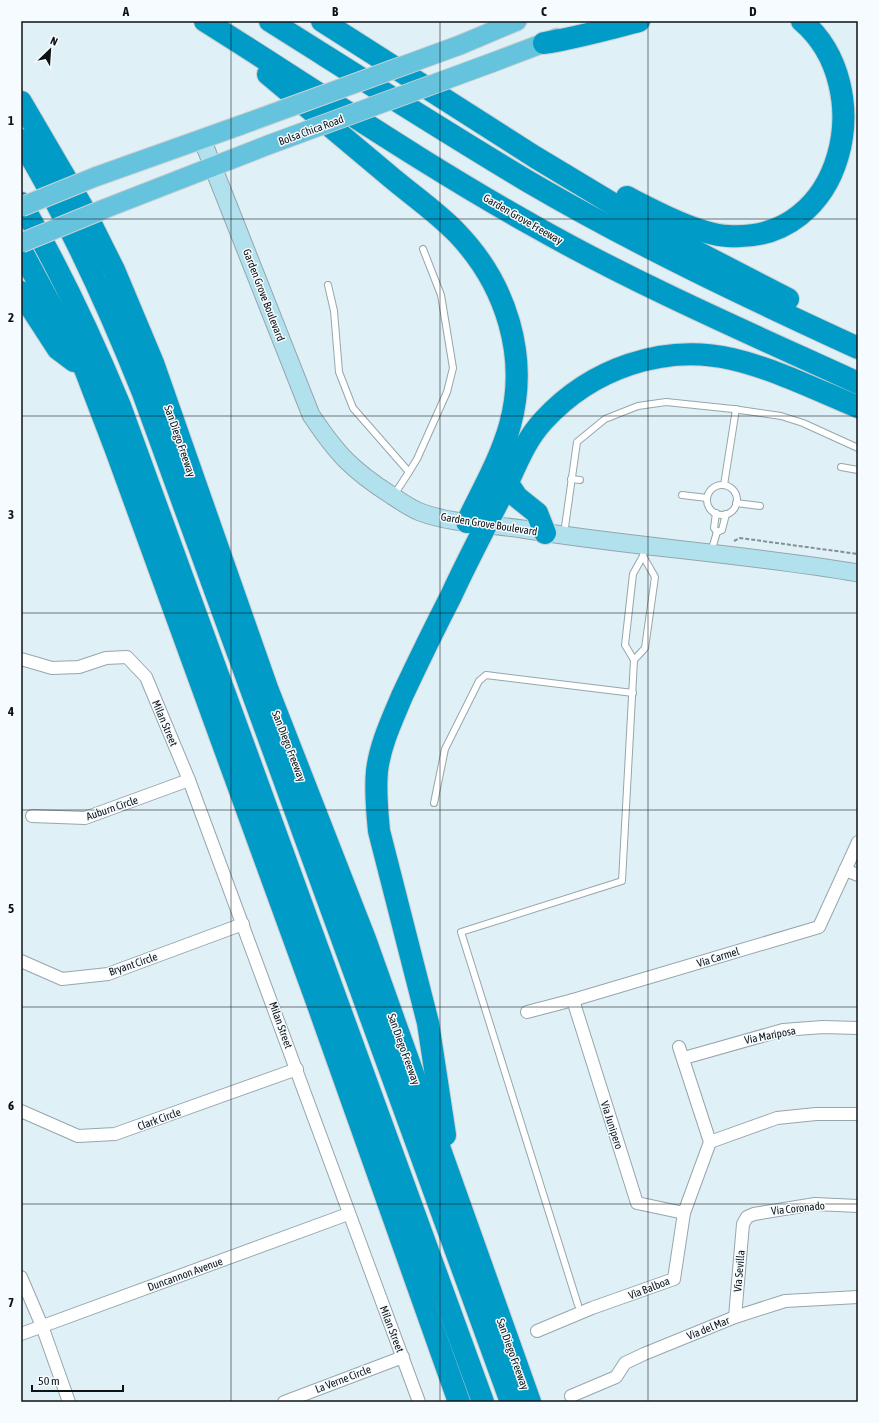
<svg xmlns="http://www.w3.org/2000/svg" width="879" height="1423" viewBox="0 0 879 1423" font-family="'Asap Condensed',sans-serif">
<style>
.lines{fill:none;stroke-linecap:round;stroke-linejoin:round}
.lane-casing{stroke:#96a6ad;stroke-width:8}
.street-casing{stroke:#96a6ad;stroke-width:14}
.secondary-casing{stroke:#96a6ad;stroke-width:19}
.primary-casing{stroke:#cfd0d0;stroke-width:21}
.highway-casing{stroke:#cfd0d0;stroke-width:24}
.path{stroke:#849095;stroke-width:2;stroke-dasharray:4 2;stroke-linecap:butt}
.lane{stroke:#fff;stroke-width:6}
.street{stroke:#fff;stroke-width:12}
.secondary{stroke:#b2e1ee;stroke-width:17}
.primary{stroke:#66c3dd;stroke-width:19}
.highway{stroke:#009bc6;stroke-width:22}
.primary-bridge-casing{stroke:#cfd0d0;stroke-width:21;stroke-linecap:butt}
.primary-bridge{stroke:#66c3dd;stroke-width:19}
.grid{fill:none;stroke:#0d1215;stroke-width:1;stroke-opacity:0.55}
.labels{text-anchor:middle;stroke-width:3;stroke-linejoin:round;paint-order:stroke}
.street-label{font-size:11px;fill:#0d1215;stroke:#f5fbfe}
.neatline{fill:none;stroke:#0d1215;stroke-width:1.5}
.grid-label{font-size:13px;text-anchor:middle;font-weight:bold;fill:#0d1215}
</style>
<rect width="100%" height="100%" fill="#dff0f7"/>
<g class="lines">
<defs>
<g id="lane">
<path d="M 328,285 L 334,311 L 339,372 L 353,408 L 409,472 L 394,495"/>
<path d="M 841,467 L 858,470"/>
<path d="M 409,472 L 417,459 L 447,392 L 453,368 L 441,295 L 423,249"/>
<path d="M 571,479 L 580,480"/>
<path d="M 724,485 L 736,409"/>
<circle cx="722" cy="500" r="15"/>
<path d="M 682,495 L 707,498"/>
<path d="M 736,503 L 760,506"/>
<path d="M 716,513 L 714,528 L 717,532"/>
<path d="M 564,534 L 577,442 L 605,419 L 638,406 L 666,402 L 733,409 L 781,416 L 803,423 L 858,448"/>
<path d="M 711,552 L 717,532 L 722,530 L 726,514"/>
<path d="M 634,660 L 645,648 L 655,577 L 643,556"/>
<path d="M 434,803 L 445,749 L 479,681 L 486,675 L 633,693"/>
<path d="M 578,1305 L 461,932 L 622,881 L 634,660 L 625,645 L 633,574 L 643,556 L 644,547"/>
</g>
<g id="street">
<path d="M 21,659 L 52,668 L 79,667 L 106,658 L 127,657 L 146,677 L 189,780 L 419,1402"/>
<path d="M 32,816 L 85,818 L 189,780"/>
<path d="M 845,870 L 858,875"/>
<path d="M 21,961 L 62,979 L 108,974 L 243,924"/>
<path d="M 573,1000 L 637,1203 L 684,1213"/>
<path d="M 527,1012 L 573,1000 L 819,927 L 858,842"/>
<path d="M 684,1058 L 783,1030 L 823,1027 L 858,1028"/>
<path d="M 21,1111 L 78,1136 L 115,1134 L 297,1069"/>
<path d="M 710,1142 L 777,1118 L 816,1114 L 858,1114"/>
<path d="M 21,1277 L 42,1326 L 69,1402"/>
<path d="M 735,1317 L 743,1224 L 747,1217 L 754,1214 L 815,1204 L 858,1206"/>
<path d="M 537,1331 L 592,1308 L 674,1279 L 684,1213 L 710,1142 L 679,1047"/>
<path d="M 21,1334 L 348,1214"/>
<path d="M 571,1396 L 616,1377 L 625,1363 L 644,1354 L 735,1317 L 785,1301 L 858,1297"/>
<path d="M 284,1402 L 403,1357"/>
</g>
<path id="secondary" d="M 202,139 L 311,415 C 337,454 352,470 391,495 C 400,501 410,508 420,512 C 452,524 489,524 522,529 C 633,547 746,554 858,573"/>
<g id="primary">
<path d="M 460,45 L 517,21"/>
<path d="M 491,63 L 557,38"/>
<path d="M 95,177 L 241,125"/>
<path d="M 104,209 L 268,145"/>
</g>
<g id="highway">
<path d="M 205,21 C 315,90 421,163 534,226 C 638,285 749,333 858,383"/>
<path d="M 270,21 C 356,75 442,130 529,182 C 635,244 747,297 858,348"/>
<path d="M 322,21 L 535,157 L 668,237 L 788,299"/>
<path d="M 544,43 C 576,38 608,29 639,21"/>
<path d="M 268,74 C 307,107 347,140 386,173 C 409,193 436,211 457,233 C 506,284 529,356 510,425 C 501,458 482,491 467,522"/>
<path d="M 21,102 L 83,208 L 114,270 L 153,363 L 267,688 L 365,939 L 530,1402"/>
<path d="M 21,140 C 70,221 108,305 143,393 L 511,1402"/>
<path d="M 627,197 C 654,211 697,234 728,236 C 845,244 879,87 802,21"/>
<path d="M 21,203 C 59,268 91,336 120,406 L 483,1402"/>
<path d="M 21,250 L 85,369 L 116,450 L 318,1005 L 459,1402"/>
<path d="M 21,292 L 58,349 L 74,361"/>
<path d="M 507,482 L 517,497 L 537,513 L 545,533"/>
<path d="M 445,1135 L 428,1023 L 379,831 C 377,811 375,791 377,771 C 380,745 392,720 402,696 C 418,662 434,629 451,596 C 469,557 489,520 508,482 C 518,460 527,438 544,420 C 591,369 663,343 732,359 C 775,369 817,390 858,407"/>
</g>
</defs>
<!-- lane casing -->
<use href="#lane" class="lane-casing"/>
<!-- street casing -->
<use href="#street" class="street-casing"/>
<!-- secondary casing -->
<use href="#secondary" class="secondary-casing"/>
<!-- primary casing -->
<use href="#primary" class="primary-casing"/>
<!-- highway casing -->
<use href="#highway" class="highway-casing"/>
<!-- path -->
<path class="path" d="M 734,541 L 740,538 L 858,554"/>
<!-- lane -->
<use href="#lane" class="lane"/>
<!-- street -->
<use href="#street" class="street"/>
<!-- secondary -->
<use href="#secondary" class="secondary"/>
<!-- primary -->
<use href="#primary" class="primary"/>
<!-- highway -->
<use href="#highway" class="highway"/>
<defs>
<g id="primary-bridge">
<path d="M 241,125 L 460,45"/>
<path d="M 268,145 L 491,63"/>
<path d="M 21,207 L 95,177"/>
<path d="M 21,243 L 104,209"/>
</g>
</defs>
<!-- primary-bridge casing -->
<use href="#primary-bridge" class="primary-bridge-casing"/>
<!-- primary-bridge -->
<use href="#primary-bridge" class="primary-bridge"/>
</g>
<!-- grid -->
<path class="grid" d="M 231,21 L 231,1402M 440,21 L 440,1402M 648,21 L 648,1402M 21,219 L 858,219M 21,416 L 858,416M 21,613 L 858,613M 21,810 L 858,810M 21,1007 L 858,1007M 21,1204 L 858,1204"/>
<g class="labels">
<!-- street labels -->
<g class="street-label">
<text transform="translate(311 130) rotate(-20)" y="4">Bolsa Chica Road</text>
<text transform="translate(523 219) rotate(30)" y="4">Garden Grove Freeway</text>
<text transform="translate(264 295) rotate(69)" y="4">Garden Grove Boulevard</text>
<text transform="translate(180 441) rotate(71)" y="4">San Diego Freeway</text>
<text transform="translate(489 524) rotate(9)" y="4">Garden Grove Boulevard</text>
<text transform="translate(165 723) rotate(67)" y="4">Milan Street</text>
<text transform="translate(289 746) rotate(69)" y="4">San Diego Freeway</text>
<text transform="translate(112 808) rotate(-19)" y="4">Auburn Circle</text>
<text transform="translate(718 957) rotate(-17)" y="4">Via Carmel</text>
<text transform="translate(133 964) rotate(-19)" y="4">Bryant Circle</text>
<text transform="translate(281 1025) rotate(70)" y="4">Milan Street</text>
<text transform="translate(770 1035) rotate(-11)" y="4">Via Mariposa</text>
<text transform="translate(404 1049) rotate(70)" y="4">San Diego Freeway</text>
<text transform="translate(159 1119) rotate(-20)" y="4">Clark Circle</text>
<text transform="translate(612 1125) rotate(72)" y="4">Via Junipero</text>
<text transform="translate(798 1208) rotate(-6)" y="4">Via Coronado</text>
<text transform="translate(739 1271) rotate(-85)" y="4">Via Sevilla</text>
<text transform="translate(185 1274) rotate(-20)" y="4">Duncannon Avenue</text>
<text transform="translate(649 1288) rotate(-21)" y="4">Via Balboa</text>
<text transform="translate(708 1328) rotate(-22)" y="4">Via del Mar</text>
<text transform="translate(392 1329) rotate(69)" y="4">Milan Street</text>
<text transform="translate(513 1354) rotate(70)" y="4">San Diego Freeway</text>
<text transform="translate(343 1379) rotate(-21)" y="4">La Verne Circle</text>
</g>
</g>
<!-- border -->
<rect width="879" height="1423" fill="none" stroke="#f5fbfe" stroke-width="44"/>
<!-- north arrow -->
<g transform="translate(50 50) rotate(25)" stroke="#f5fbfe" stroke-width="3" paint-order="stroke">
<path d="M0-3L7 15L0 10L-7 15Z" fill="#0d1215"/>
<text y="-6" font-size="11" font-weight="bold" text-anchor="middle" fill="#0d1215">N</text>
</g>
<!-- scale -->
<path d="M32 1385v6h91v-6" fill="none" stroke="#0d1215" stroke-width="2"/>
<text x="38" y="1385" font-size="12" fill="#0d1215" stroke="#f5fbfe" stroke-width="3" paint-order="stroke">50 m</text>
<rect x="22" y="22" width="835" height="1379" class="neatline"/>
<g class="grid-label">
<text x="126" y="16">A</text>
<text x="335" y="16">B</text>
<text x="544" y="16">C</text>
<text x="753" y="16">D</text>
<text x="11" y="125">1</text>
<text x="11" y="322">2</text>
<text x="11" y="519">3</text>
<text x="11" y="716">4</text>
<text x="11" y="913">5</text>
<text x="11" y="1110">6</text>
<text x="11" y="1307">7</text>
</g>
</svg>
